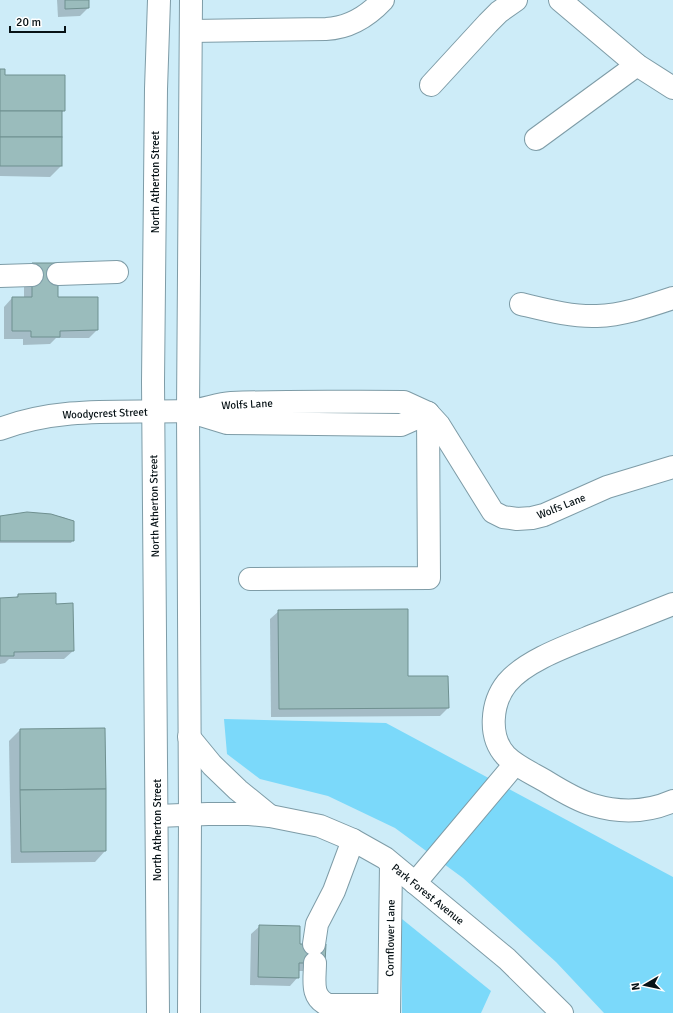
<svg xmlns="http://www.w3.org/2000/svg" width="673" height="1013" viewBox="0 0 673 1013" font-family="Signika,sans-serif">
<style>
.green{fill:#7bd9fa}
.shadow{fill:#0003}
.building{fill:#9abcbc;stroke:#6f9090}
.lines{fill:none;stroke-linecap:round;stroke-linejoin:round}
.minor-casing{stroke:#7e9ca7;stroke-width:24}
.major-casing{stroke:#7e9ca7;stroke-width:24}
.minor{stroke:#fff;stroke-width:22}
.major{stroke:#fff;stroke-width:22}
.labels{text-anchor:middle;stroke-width:4;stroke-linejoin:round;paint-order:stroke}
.street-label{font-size:11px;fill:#071216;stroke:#fff}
</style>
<rect width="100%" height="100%" fill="#cdecf8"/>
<!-- green -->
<g class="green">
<path d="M 224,719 L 386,723 L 673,877 L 673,1013 L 604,1013 L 556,962 L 463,878 L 395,828 L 328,796 L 260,779 L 227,754 Z"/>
<path d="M 402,919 L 491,991 L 481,1013 L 402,1013 Z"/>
</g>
<!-- shadow -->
<g class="shadow">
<path d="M 57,0 L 88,0 L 88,8 L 80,16 L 58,17 Z"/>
<path d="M 0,70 L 4,76 L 64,110 L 61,113 L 61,166 L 50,177 L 0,176 Z"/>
<path d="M 24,272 L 97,330 L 89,338 L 56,338 L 50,344 L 23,345 L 23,339 L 4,339 L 4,307 L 12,298 L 24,298 Z"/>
<path d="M 39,513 L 63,517 L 73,521 L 73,540 L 71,543 L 0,543 L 0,518 Z"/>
<path d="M 55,594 L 55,605 L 73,651 L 64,659 L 9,659 L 5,663 L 0,664 L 0,599 L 14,599 L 18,595 Z"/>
<path d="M 279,611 L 407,677 L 448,708 L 440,716 L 271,717 L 270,619 Z"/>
<path d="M 20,730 L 105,851 L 95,862 L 11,863 L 9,741 Z"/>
<path d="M 260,926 L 299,945 L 316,971 L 298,971 L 298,977 L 290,986 L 250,985 L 251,934 Z"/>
</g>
<!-- building -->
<g class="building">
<path d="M 65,0 L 89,0 L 89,8 L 65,9 Z"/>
<path d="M 0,69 L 5,69 L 5,75 L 65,75 L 65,111 L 0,111 Z"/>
<rect x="0" y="111" width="62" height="26"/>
<rect x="0" y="137" width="62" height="29"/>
<path d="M 32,263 L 58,263 L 58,297 L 98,297 L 98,330 L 60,331 L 60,337 L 31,337 L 31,331 L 12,331 L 12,297 L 32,297 Z"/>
<path d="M 27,512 L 51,514 L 74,521 L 74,541 L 0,541 L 0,516 Z"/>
<path d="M 56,593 L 56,604 L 73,603 L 74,651 L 14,652 L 14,656 L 0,656 L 0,598 L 18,597 L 18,594 Z"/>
<path d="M 408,609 L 408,676 L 448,676 L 449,708 L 279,709 L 278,610 Z"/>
<path d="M 105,728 L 106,789 L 20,790 L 20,729 Z"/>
<path d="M 106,789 L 106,851 L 21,852 L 20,790 Z"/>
<path d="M 259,925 L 300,926 L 300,944 L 326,944 L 325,963 L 299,963 L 299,978 L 258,977 Z"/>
</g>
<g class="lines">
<defs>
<g id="minor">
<path d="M 560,0 L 637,65 L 673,88"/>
<path d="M 191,31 L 326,29 C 349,28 367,17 383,0"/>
<path d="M 431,85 L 488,23 L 499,12 L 516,0"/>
<path d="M 536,139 L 637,65"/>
<path d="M 58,274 L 117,272"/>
<path d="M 0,276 L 32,275"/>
<path d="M 521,304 C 546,310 572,317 597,316 C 623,315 649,306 673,298"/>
<path d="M 191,412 L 227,423 L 401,425 L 428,413"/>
<path d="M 0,429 C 61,406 122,413 186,411 C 201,411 216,404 231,403 C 288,401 346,402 404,402 L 428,413 L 439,425 L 493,512 L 503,517 L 517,519 L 532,518 L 544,515 L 607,487 L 673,467"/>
<path d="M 250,579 L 429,578 L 428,413"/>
<path d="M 673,604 C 648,614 622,624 597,634 C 570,645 526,660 507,683 C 491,703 488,737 506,756 C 517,767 534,774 547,782 C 560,790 579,801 593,805 C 620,813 648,812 673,801"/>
<path d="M 189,737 L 212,765 L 238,790 L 270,816"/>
<path d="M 157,816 L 208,814 L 249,814 L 270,816 L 320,826 L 353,840 L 385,858 L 507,959 L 562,1013"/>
<path d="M 415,883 L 515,764"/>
<path d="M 314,944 L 317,924 L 334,891 L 353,840"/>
<path d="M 315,963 C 315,980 310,997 328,1005 L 389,1005"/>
<path d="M 389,1013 L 391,864"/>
</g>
<g id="major">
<path d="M 158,1013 L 153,382 L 156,89 L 159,0"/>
<path d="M 189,1013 L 190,816 L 188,411 L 191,0"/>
</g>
</defs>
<!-- minor casing -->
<use href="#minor" class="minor-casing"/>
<!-- major casing -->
<use href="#major" class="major-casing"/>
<!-- minor -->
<use href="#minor" class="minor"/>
<!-- major -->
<use href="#major" class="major"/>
</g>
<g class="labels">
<!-- street labels -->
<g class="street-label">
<text transform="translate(155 182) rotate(-90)" y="4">North Atherton Street</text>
<text transform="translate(247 404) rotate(-3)" y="4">Wolfs Lane</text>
<text transform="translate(105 413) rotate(-2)" y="4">Woodycrest Street</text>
<text transform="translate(154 506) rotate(-91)" y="4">North Atherton Street</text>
<text transform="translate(561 506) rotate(-22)" y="4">Wolfs Lane</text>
<text transform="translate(157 830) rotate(-90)" y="4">North Atherton Street</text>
<text transform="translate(428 894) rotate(39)" y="4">Park Forest Avenue</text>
<text transform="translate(390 938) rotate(-89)" y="4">Cornflower Lane</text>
</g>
</g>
<!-- north arrow -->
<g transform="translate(645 985) rotate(261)" stroke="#ffffff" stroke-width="3" paint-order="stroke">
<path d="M0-3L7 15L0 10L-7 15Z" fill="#071216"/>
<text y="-6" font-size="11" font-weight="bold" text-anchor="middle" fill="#071216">N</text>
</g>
<!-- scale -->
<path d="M10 26v6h55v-6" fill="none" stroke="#071216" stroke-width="2"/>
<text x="16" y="26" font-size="12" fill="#071216" stroke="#ffffff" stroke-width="3" paint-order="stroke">20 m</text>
</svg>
